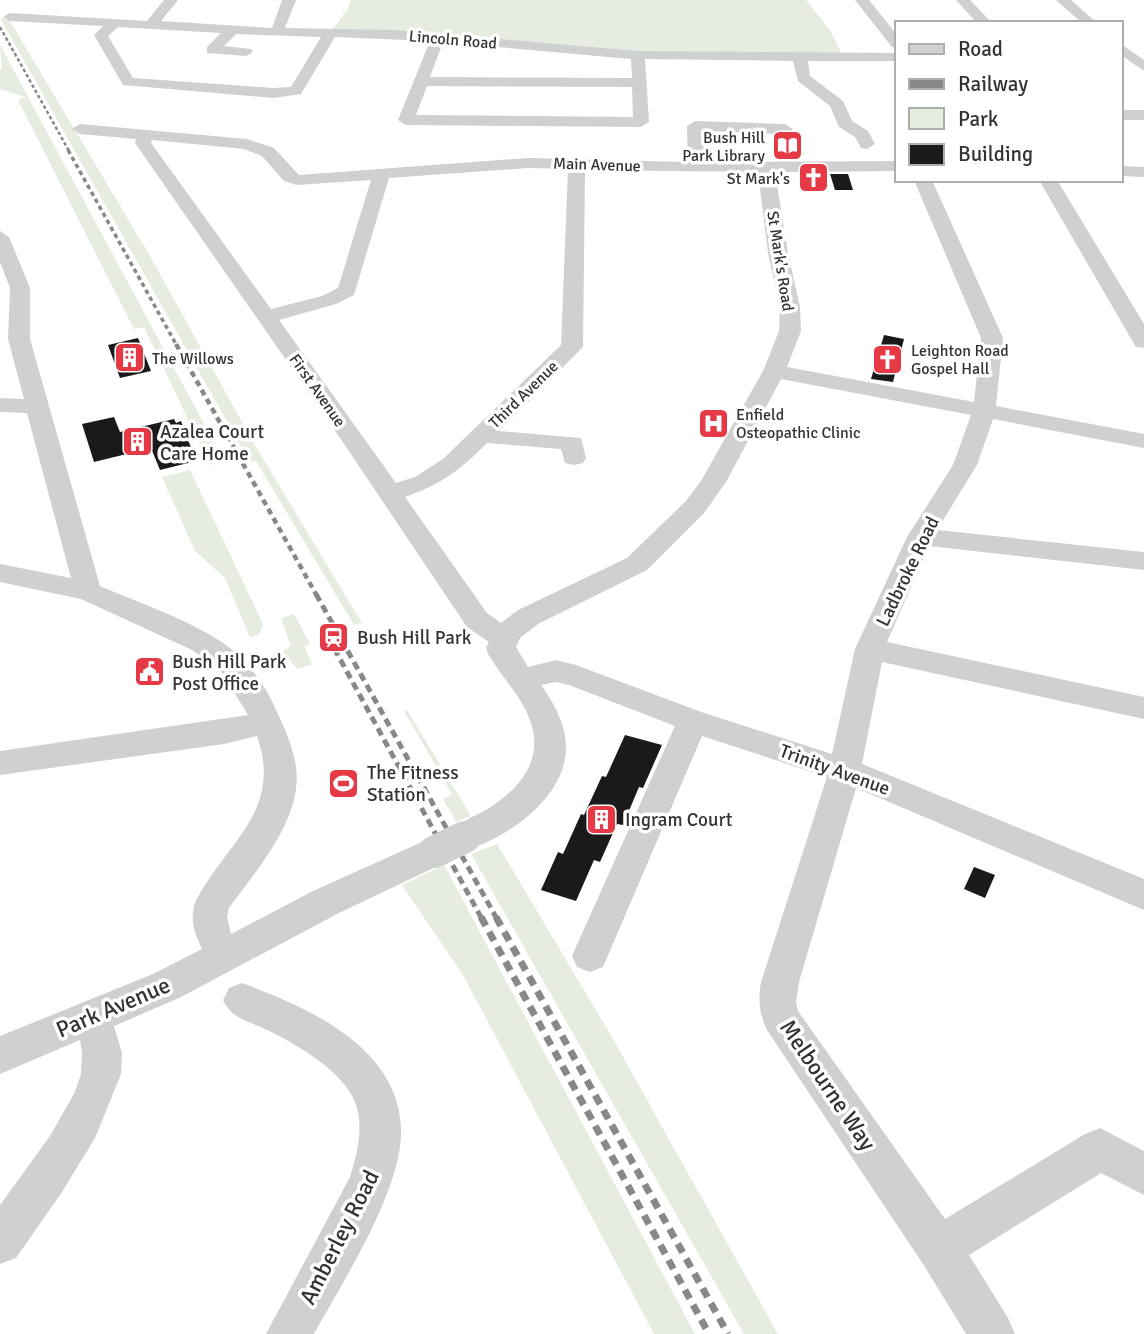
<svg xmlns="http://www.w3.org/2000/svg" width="1144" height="1334" viewBox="0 0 1144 1334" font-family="Signika,sans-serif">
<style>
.green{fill:#e6ecdf}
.building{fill:#1a1a1a}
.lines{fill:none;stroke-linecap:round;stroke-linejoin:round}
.minor{fill:#d0d0d0;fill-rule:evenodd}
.rail-far4{stroke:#888;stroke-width:2.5;stroke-dasharray:3.5 2.5;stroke-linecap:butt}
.rail-far3{stroke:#888;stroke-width:3.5;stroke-dasharray:4.5 3.5;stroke-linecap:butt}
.rail-far2{stroke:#888;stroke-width:4.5;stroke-dasharray:6 4.5;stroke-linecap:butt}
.rail-far1{stroke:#888;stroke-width:5;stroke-dasharray:8 5;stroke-linecap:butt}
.rail{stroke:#888;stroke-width:7;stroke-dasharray:10 7;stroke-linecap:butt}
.minor-bridge{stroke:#d0d0d0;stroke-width:32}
.labels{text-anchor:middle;stroke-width:7;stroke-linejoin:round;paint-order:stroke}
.far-street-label{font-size:16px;fill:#333;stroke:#fff}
.far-poi-label{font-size:16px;fill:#333;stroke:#fff;text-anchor:start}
.poi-label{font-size:19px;fill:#333;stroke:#fff;text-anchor:start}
.street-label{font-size:19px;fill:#333;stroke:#fff}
.near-street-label{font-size:23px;fill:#333;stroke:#fff}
</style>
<rect width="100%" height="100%" fill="#fff"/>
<!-- green -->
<g class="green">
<path d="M 351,0 L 806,0 L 831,32 L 841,53 L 672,54 L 332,30 L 347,10 Z"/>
<path d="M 0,18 L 8,18 L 150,256 L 256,447 L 362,623 L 354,625 L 256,461 L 252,462 L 246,455 Z"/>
<path d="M 0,45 L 224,461 L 210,465 L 144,327 L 134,329 L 18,100 L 26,97 L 0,89 L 0,70 L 2,69 Z"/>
<path d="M 190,470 L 263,624 L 259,635 L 250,637 L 225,578 L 195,551 L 162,477 Z"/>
<path d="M 294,614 L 310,644 L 304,646 L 312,664 L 298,669 L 281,652 L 291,646 L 281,618 Z"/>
<path d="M 407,710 L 471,816 L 456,822 L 443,799 L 452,794 L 404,711 Z"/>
<path d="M 497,844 L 609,1032 L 778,1334 L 744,1334 L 471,854 Z"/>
<path d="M 444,865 L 695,1334 L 654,1334 L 463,975 L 402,885 Z"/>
</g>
<!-- building -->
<g class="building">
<path d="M 830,174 L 848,174 L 853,190 L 835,190 Z"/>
<path d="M 884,335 L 904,339 L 893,382 L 871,379 Z"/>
<path d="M 138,338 L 151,371 L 120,378 L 108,345 Z"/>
<path d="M 114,417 L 120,432 L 174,419 L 176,423 L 181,421 L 196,461 L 160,470 L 151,448 L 94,462 L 82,424 Z"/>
<path d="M 625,735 L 662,745 L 643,788 L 639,787 L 623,825 L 617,824 L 600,862 L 594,860 L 576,901 L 541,890 L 558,852 L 563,854 L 581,814 L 584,815 L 602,776 L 606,777 Z"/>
<path d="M 974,867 L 995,875 L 985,898 L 964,889 Z"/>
</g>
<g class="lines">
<!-- minor -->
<g class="minor">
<path d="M 164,0 L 178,0 L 161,21 L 272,28 L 282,0 L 296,0 L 285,28 L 396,30 L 638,51 L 897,53 L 897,61 L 808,61 L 810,76 L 843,101 L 852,121 L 868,131 L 875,144 L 867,149 L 861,148 L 855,137 L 839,127 L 830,106 L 798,81 L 793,61 L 645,59 L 649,122 L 641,127 L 406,125 L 398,120 L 430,41 L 335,37 L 301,94 L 274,98 L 123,85 L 94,35 L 103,26 L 10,21 L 3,17 L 10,13 L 147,21 ZM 118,27 L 221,33 L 207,47 L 207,53 L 246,56 L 253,52 L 251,49 L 224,46 L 236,34 L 321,37 L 291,87 L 274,88 L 133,78 L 108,36 ZM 443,42 L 631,59 L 632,78 L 430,77 ZM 427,86 L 632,87 L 633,117 L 416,115 Z"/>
<path d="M 855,0 L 869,0 L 897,35 L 897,48 L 892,47 Z"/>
<path d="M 956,0 L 970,0 L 992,23 L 977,23 Z"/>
<path d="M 1056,0 L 1071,0 L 1097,23 L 1082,23 Z"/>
<path d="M 1121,44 L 1144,60 L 1144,71 L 1121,55 Z"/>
<rect x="1121" y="110" width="23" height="10"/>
<path d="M 695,121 L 785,124 L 793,129 L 785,134 L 703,131 L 705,162 L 897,161 L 897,171 L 775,172 L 788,253 L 800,307 L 801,331 L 787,367 L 974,402 L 981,338 L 914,180 L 932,180 L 1003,338 L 996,406 L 1144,434 L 1144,448 L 993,419 L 977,465 L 937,530 L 1144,552 L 1144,570 L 929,546 L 887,642 L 1144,697 L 1144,719 L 882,662 L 862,764 L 1144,879 L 1144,910 L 856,788 L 799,982 L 796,1003 L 798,1011 L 945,1219 L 1085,1134 L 1100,1128 L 1144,1151 L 1144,1195 L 1101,1173 L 969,1255 L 1008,1318 L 1015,1334 L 966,1334 L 923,1264 L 767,1030 C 759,1013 758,1001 761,982 L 827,777 L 702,736 L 603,967 L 590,972 L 577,967 L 572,956 L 675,726 L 569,685 L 556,682 L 541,685 C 553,702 565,722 566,744 C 568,797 509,836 465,851 L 453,847 L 448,837 C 456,822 472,818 486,810 C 525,786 549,753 524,707 C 514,688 499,673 488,654 L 486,647 L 489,642 L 467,627 L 330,423 L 135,143 L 136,139 L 80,134 L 72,129 L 80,124 L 247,139 L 274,148 L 299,175 L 528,158 L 688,162 L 687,126 ZM 152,140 L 244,149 L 262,156 L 284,181 L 297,185 L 371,180 L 338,288 L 322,296 L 271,309 L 151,143 ZM 528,168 L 568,169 L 561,345 L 443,459 L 415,477 L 396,483 L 279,320 L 336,304 L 354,295 L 389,178 ZM 585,170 L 758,172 L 768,253 L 780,307 L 779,331 L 763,371 L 701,481 L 686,501 L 627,558 L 518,610 L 501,623 L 487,613 L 405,497 C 442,484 460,470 487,443 L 561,449 L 565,463 L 574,465 L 583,463 L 586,458 L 581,438 L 499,431 L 583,347 ZM 781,379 L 971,415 L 953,465 L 907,537 L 855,649 L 832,754 L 704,713 L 576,665 L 556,660 L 528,667 L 516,647 L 520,638 L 538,624 L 647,570 L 704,513 L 726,482 Z"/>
<path d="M 1121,166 L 1144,167 L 1144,177 L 1121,176 Z"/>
<path d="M 1039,180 L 1057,180 L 1144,324 L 1144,348 L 1136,347 L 1133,342 Z"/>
<path d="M 0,231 L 9,237 L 30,288 L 30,339 L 100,586 C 137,602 178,616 212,636 C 242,653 264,681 277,712 C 285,729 293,747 296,767 C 303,819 257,869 229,908 L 227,917 L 231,934 L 313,891 L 422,842 L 434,838 L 446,842 L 451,852 L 446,862 L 339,913 L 179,998 L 114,1026 L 122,1053 L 121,1074 L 95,1138 L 62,1192 L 16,1258 L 0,1264 L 0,1205 L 50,1136 L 75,1092 L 81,1074 L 82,1053 L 80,1040 L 0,1074 L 0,1036 L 153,974 L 202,949 C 194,932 190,921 195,903 C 224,844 284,812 257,736 L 224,744 L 0,775 L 0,751 L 248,715 L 223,674 L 192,650 L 81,599 L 0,582 L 0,564 L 71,578 L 27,413 L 0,412 L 0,398 L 24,399 L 8,339 L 10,288 L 0,262 Z"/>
<path d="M 242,983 C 307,1007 399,1047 401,1129 C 403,1189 343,1281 314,1334 L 266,1334 L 350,1177 C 357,1154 363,1132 357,1108 C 349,1074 295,1043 265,1029 C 248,1021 231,1018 223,1000 L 229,988 Z"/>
</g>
<!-- rail-far4 -->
<path class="rail-far4" d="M 0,27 L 69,151"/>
<!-- rail-far3 -->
<path class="rail-far3" d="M 68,150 L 177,346"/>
<!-- rail-far2 -->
<path class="rail-far2" d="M 176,344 L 317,596"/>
<!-- rail-far1 -->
<g class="rail-far1">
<path d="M 316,594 L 497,919"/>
<path d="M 328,637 L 482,919"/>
</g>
<!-- rail -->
<g class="rail">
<path d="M 481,917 L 709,1334"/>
<path d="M 496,917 L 728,1334"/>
</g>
<!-- minor-bridge -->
<path class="minor-bridge" d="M 434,852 L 465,837"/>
</g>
<!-- icons -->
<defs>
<symbol id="library-square" viewBox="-11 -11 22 22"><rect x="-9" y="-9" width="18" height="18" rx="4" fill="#e63946" stroke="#fff"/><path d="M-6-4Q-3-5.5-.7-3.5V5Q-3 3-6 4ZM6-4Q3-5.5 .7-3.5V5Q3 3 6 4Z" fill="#fff"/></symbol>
<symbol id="church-square" viewBox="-11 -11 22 22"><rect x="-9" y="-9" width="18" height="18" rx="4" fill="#e63946" stroke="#fff"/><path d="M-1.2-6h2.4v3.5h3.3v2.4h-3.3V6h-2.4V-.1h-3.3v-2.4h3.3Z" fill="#fff"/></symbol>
<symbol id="building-square" viewBox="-11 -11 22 22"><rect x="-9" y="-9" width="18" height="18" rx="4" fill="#e63946" stroke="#fff"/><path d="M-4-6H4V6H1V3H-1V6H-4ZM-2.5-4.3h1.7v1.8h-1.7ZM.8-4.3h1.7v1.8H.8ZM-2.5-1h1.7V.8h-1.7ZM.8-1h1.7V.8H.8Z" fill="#fff"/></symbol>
<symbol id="hospital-square" viewBox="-11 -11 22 22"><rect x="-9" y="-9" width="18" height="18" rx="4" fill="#e63946" stroke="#fff"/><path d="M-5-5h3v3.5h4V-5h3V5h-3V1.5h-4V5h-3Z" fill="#fff"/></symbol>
<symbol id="station-square" viewBox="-11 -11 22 22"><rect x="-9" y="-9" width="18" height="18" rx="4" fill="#e63946" stroke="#fff"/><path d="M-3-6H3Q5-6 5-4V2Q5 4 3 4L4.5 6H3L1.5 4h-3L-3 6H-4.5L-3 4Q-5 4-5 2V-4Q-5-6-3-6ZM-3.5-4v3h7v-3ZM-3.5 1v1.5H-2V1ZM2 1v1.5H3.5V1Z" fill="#fff"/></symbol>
<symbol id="civic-square" viewBox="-11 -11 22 22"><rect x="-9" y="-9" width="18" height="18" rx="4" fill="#e63946" stroke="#fff"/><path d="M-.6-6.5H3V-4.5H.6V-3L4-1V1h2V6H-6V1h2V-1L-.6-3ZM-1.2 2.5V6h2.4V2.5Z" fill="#fff"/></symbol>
<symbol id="stadium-square" viewBox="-11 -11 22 22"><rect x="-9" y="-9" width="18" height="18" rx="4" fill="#e63946" stroke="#fff"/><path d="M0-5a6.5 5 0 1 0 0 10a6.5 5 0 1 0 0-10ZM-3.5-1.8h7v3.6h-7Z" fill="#fff"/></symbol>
</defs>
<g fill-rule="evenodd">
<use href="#library-square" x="770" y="128" width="35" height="35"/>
<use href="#church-square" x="796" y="160" width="35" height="35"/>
<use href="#building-square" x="112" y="340" width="35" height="35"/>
<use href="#church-square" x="870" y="342" width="35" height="35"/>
<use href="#hospital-square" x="696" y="406" width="35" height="35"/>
<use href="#building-square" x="120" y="424" width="35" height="35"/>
<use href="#station-square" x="316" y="620" width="35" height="35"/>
<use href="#civic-square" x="132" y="654" width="35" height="35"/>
<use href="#stadium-square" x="326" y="766" width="35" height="35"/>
<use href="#building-square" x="584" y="802" width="35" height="35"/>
</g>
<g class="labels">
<!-- far-street labels -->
<g class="far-street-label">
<text transform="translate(453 39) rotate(5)" y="6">Lincoln Road</text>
<text transform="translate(597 164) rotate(2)" y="6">Main Avenue</text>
<text transform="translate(781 261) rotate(81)" y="6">St Mark's Road</text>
<text transform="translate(318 390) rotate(55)" y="6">First Avenue</text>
<text transform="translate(523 394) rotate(-44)" y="6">Third Avenue</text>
</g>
<!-- far-poi labels -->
<g class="far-poi-label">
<text x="765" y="143" text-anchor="end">Bush Hill<tspan x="765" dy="18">Park Library</tspan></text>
<text x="790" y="184" text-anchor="end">St Mark's</text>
<text x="911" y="356">Leighton Road<tspan x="911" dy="18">Gospel Hall</tspan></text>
<text x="152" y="364">The Willows</text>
<text x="736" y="420">Enfield<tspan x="736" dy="18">Osteopathic Clinic</tspan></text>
</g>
<!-- poi labels -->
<g class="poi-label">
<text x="160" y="438">Azalea Court<tspan x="160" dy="22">Care Home</tspan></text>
<text x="357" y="644">Bush Hill Park</text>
<text x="172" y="668">Bush Hill Park<tspan x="172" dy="22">Post Office</tspan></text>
<text x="367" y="779">The Fitness<tspan x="367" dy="22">Station</tspan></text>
<text x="625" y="826">Ingram Court</text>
</g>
<!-- street labels -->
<g class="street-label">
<text transform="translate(907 571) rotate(-64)" y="7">Ladbroke Road</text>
<text transform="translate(835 769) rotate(20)" y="7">Trinity Avenue</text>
</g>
<!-- near-street labels -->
<g class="near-street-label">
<text transform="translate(113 1007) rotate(-23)" y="8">Park Avenue</text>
<text transform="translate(828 1085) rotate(56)" y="8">Melbourne Way</text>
<text transform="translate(339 1237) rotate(-63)" y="8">Amberley Road</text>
</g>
</g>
<!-- legend -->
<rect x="895" y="21" width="228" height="161" fill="#ffffff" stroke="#adadad" stroke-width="2"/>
<rect x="909" y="44" width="35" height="10" fill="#d0d0d0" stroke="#adadad" stroke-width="2"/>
<text x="958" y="56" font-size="21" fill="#333333">Road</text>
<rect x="909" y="79" width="35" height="10" fill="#888888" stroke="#adadad" stroke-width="2"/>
<text x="958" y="91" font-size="21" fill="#333333">Railway</text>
<rect x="909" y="108" width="35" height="21" fill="#e6ecdf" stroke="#adadad" stroke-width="2"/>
<text x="958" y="126" font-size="21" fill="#333333">Park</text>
<rect x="909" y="144" width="35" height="21" fill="#1a1a1a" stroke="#adadad" stroke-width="2"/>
<text x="958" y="161" font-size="21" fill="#333333">Building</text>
</svg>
